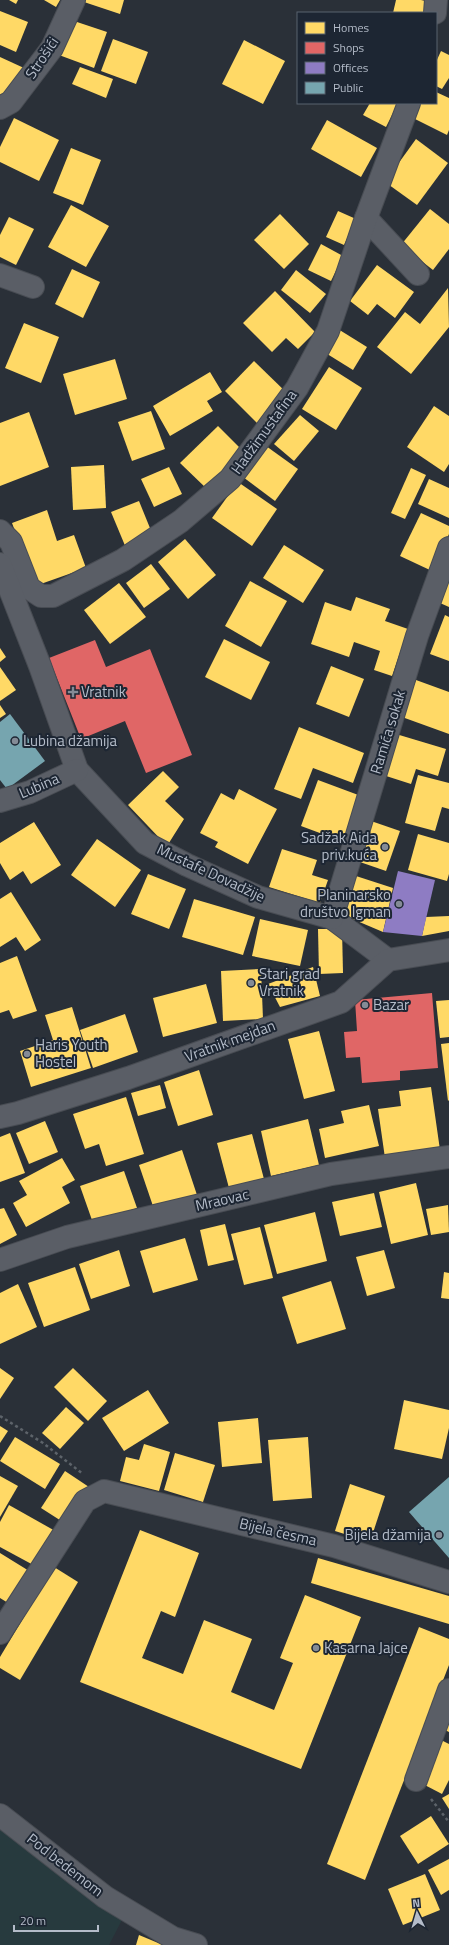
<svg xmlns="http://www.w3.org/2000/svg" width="449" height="1945" viewBox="0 0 449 1945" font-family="'Titillium Web',sans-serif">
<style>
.green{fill:#273a3e}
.homes{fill:#ffd966}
.shops{fill:#e06666}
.offices{fill:#8e7cc3}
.public{fill:#76a5af}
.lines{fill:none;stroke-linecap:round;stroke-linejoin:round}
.minor-casing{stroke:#484c53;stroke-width:24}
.path{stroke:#5d636a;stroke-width:2.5;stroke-dasharray:3 3;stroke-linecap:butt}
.minor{stroke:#5a5e66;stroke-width:22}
.poi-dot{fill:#848b96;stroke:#1d2633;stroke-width:1.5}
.labels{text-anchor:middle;stroke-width:4;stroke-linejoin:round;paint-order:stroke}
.street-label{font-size:15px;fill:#b4bcc9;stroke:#1d2633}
.poi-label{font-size:15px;fill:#b4bcc9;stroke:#1d2633;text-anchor:start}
</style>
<rect width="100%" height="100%" fill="#2a3038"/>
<!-- green -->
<path class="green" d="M 0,1821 L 124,1916 L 109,1945 L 0,1945 Z"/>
<!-- homes -->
<g class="homes">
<path d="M 9,0 L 18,0 L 16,4 Z"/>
<path d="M 44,0 L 60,0 L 56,7 Z"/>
<path d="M 85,0 L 124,0 L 120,14 L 84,2 Z"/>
<path d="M 396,0 L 421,0 L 434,3 L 431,13 L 393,13 Z"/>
<path d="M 0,11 L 28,22 L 16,52 L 0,45 Z"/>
<path d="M 71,20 L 107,32 L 94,68 L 59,55 Z"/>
<path d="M 113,39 L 148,52 L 136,84 L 101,71 Z"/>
<path d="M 244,40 L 285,61 L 263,104 L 222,84 Z"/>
<path d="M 441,51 L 449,55 L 449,78 L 442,89 L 436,86 L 436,62 Z"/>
<path d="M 0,57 L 24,68 L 0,99 Z"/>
<path d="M 80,67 L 113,79 L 106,98 L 72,84 Z"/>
<path d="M 436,92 L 449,98 L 449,130 L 447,135 L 411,117 L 417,103 L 436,103 Z"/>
<path d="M 370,103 L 398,103 L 386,127 L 363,115 Z"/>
<path d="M 14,118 L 59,140 L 39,181 L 0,162 L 0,147 Z"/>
<path d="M 327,120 L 377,148 L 361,177 L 311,149 Z"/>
<path d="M 416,139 L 448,163 L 417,205 L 385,182 Z"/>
<path d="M 71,148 L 101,160 L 83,205 L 53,193 Z"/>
<path d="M 71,205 L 109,226 L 86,267 L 48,247 Z"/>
<path d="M 430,209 L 449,224 L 449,249 L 433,270 L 401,245 Z"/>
<path d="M 338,211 L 356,219 L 344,245 L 326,237 Z"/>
<path d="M 280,214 L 309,244 L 284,269 L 254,240 Z"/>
<path d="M 9,217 L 34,229 L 16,265 L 0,257 L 0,235 Z"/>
<path d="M 321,244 L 343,256 L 331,281 L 308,270 Z"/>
<path d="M 377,265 L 414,292 L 395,318 L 377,304 L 368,315 L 350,301 Z"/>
<path d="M 72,269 L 100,282 L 83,318 L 55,304 Z"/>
<path d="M 296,270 L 326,294 L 310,313 L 281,290 Z"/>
<path d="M 448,288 L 449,327 L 411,374 L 377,347 L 405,312 L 420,324 Z"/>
<path d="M 275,291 L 315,332 L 298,349 L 286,338 L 272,352 L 243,323 Z"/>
<path d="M 24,323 L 59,337 L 41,383 L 5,368 Z"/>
<path d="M 338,329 L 367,347 L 353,370 L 324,352 Z"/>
<path d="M 115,359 L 127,399 L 75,415 L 63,374 Z"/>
<path d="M 254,361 L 290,396 L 260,426 L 225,391 Z"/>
<path d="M 329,367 L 362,388 L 336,430 L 302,409 Z"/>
<path d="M 210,372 L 222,392 L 207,401 L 213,411 L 170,436 L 153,406 Z"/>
<path d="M 434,406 L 449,416 L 449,464 L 444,472 L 407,447 Z"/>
<path d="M 151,411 L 165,449 L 132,461 L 118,422 Z"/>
<path d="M 29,412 L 49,467 L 0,486 L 0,423 Z"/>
<path d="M 300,415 L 319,431 L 294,461 L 274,444 Z"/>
<path d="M 218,426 L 244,452 L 207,489 L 180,463 Z"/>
<path d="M 266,446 L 298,469 L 275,501 L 243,477 Z"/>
<path d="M 104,465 L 106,508 L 73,510 L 71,467 Z"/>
<path d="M 169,467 L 182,494 L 154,507 L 141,479 Z"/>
<path d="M 411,468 L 426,475 L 405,519 L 391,513 Z"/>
<path d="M 429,479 L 449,488 L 449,518 L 418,504 Z"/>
<path d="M 238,482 L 277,509 L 252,546 L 212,518 Z"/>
<path d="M 139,501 L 154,538 L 126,548 L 111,512 Z"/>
<path d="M 47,510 L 57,541 L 74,535 L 86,568 L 35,586 L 12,523 Z"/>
<path d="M 421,513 L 449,526 L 449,534 L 432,571 L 400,556 Z"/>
<path d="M 185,539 L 216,575 L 188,599 L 158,562 Z"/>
<path d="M 284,545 L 324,570 L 303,603 L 263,578 Z"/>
<path d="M 151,564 L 170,589 L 144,608 L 126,583 Z"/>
<path d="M 250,581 L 287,601 L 261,647 L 225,626 Z"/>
<path d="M 449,581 L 449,607 L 440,603 Z"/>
<path d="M 119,583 L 146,617 L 110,644 L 84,610 Z"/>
<path d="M 356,597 L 390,609 L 385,621 L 408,629 L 392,676 L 374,670 L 380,651 L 354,642 L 349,657 L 311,644 L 325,602 L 351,611 Z"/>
<path d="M 445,615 L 449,617 L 449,661 L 430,654 Z"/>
<path d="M 224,639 L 270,662 L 251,700 L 205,677 Z"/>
<path d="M 0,648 L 6,657 L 0,662 Z"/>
<path d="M 331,666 L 364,679 L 349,717 L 316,704 Z"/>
<path d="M 0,667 L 16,690 L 0,701 Z"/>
<path d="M 416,680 L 449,692 L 449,734 L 402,717 Z"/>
<path d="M 0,705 L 6,714 L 0,718 Z"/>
<path d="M 299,727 L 364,753 L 353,783 L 313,768 L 301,799 L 274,789 Z"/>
<path d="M 396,734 L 446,749 L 438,776 L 416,769 L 411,784 L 383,775 Z"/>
<path d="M 163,771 L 179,787 L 165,801 L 184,819 L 167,846 L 128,805 Z"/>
<path d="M 418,775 L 449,783 L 449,809 L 442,807 L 435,831 L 405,823 Z"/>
<path d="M 318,780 L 361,796 L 344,842 L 301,826 Z"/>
<path d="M 239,789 L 277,809 L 248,864 L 215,847 L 218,842 L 200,833 L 221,793 L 234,800 Z"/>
<path d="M 371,821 L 400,831 L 386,871 L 357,861 Z"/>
<path d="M 34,822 L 61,865 L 31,884 L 23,871 L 10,880 L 0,863 L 0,843 Z"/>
<path d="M 418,834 L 449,843 L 449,874 L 447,881 L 408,870 Z"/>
<path d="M 97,839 L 141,870 L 115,907 L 71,875 Z"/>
<path d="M 282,849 L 317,860 L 312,875 L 328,880 L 320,903 L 269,887 Z"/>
<path d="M 148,874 L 186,889 L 169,929 L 131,914 Z"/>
<path d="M 356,876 L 393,888 L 383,932 L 343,915 Z"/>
<path d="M 11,892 L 41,940 L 25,951 L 16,937 L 0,947 L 0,899 Z"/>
<path d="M 194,899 L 255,917 L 243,955 L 182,937 Z"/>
<path d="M 449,916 L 449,931 L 422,936 L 426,917 Z"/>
<path d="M 260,919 L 308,930 L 300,966 L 252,956 Z"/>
<path d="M 318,929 L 342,929 L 343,973 L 319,974 Z"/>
<path d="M 17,956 L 37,1011 L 13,1019 L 9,1010 L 0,1013 L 0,963 Z"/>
<path d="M 313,967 L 320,996 L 280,1007 L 268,984 Z"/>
<path d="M 261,969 L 263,1019 L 223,1021 L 221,971 Z"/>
<path d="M 206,984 L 217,1023 L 163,1037 L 153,998 Z"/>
<path d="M 449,1000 L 449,1037 L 440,1038 L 436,1001 Z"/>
<path d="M 72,1007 L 91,1068 L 31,1087 L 20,1051 L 53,1040 L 45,1015 Z"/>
<path d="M 125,1014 L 138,1052 L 93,1068 L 80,1030 Z"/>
<path d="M 319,1031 L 335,1091 L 304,1099 L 288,1039 Z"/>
<path d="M 449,1043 L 449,1100 L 448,1101 L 441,1044 Z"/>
<path d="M 199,1070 L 213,1115 L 178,1126 L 164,1082 Z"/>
<path d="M 160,1085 L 166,1108 L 138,1116 L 131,1093 Z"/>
<path d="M 431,1087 L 440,1150 L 385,1158 L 378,1109 L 401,1106 L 399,1091 Z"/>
<path d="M 126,1097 L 144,1154 L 106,1166 L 99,1144 L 85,1149 L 73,1114 Z"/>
<path d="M 369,1105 L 379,1146 L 325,1158 L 319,1129 L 344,1123 L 341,1111 Z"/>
<path d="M 308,1119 L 319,1165 L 271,1176 L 261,1131 Z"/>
<path d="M 45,1121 L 58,1152 L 29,1164 L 16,1133 Z"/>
<path d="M 10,1133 L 25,1173 L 0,1182 L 0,1137 Z"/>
<path d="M 252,1134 L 264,1179 L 229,1188 L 217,1143 Z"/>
<path d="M 182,1150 L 198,1198 L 155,1212 L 139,1165 Z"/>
<path d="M 62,1158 L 75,1180 L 62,1187 L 70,1203 L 26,1227 L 13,1203 L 27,1195 L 19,1181 Z"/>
<path d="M 124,1171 L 137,1208 L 93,1223 L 80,1186 Z"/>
<path d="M 416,1183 L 428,1235 L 391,1244 L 379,1192 Z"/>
<path d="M 374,1193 L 382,1227 L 340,1236 L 332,1202 Z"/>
<path d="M 448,1205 L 449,1232 L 431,1235 L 426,1209 Z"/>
<path d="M 4,1208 L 17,1235 L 0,1244 L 0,1209 Z"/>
<path d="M 315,1212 L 327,1261 L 277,1274 L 264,1225 Z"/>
<path d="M 225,1224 L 234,1260 L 208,1266 L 200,1230 Z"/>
<path d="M 260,1227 L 273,1278 L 244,1285 L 231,1234 Z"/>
<path d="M 185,1238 L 198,1280 L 153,1293 L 140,1251 Z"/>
<path d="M 119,1250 L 130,1286 L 91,1299 L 79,1264 Z"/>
<path d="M 384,1250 L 395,1288 L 367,1296 L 356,1257 Z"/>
<path d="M 75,1267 L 90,1310 L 44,1327 L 28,1283 Z"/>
<path d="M 444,1272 L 449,1273 L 449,1299 L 441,1298 Z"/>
<path d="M 331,1281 L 346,1329 L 297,1344 L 282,1297 Z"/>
<path d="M 18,1284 L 37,1327 L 0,1344 L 0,1293 Z"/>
<path d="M 0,1368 L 14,1378 L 0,1399 Z"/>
<path d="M 73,1368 L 107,1401 L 88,1421 L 54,1387 Z"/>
<path d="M 148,1390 L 169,1423 L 124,1451 L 102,1418 Z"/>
<path d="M 404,1400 L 449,1410 L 449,1428 L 442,1459 L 394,1449 Z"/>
<path d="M 66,1407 L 84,1423 L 60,1449 L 42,1433 Z"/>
<path d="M 258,1418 L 262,1463 L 222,1467 L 218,1422 Z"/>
<path d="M 0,1426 L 8,1431 L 0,1443 Z"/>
<path d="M 15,1437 L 60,1464 L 45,1489 L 0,1461 Z"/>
<path d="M 308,1437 L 312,1498 L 273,1501 L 268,1440 Z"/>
<path d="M 144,1444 L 170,1452 L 159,1491 L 120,1481 L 126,1457 L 139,1460 Z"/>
<path d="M 175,1453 L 215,1465 L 203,1502 L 164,1490 Z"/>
<path d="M 65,1471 L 89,1487 L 66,1524 L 41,1508 Z"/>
<path d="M 0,1476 L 18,1486 L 0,1517 Z"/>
<path d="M 350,1484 L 385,1496 L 370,1542 L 335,1531 Z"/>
<path d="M 9,1505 L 57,1532 L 37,1567 L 0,1547 L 0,1522 Z"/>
<path d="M 140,1530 L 199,1553 L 175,1617 L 161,1611 L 142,1658 L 183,1674 L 204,1620 L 252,1639 L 231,1692 L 274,1710 L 293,1663 L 280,1658 L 305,1595 L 361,1617 L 301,1769 L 80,1682 Z"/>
<path d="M 0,1553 L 34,1574 L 13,1606 L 0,1598 Z"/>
<path d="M 318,1558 L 449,1596 L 449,1624 L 311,1583 Z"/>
<path d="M 54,1567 L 78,1582 L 20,1680 L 0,1668 L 0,1657 Z"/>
<path d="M 419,1627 L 449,1639 L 449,1665 L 365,1880 L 327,1864 Z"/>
<path d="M 449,1716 L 449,1732 L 443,1729 Z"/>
<path d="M 441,1740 L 449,1744 L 449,1780 L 442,1794 L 419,1782 Z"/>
<path d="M 449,1794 L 449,1809 L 442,1798 Z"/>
<path d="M 431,1816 L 449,1844 L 418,1864 L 400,1836 Z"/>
<path d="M 449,1859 L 449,1890 L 441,1895 L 428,1870 Z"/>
<path d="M 425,1874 L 440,1910 L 403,1925 L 388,1889 Z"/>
<path d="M 139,1935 L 163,1945 L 136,1945 Z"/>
</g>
<!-- shops -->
<g class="shops">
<path d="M 95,640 L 106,667 L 150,649 L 192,755 L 146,773 L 125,721 L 81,739 L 49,658 Z"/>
<path d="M 432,993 L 438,1068 L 400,1071 L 400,1080 L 362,1083 L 360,1057 L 346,1058 L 344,1032 L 357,1031 L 355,1000 Z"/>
</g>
<!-- offices -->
<path class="offices" d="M 398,871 L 435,880 L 422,936 L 383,932 Z"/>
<!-- public -->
<g class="public">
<path d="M 10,714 L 45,761 L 7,789 L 0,780 L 0,722 Z"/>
<path d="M 449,1477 L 449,1558 L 409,1512 Z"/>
</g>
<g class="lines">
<defs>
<g id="minor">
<path d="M 435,13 L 436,0"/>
<path d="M 0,108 L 11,102 L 52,48 L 74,0"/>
<path d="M 366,218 L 418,274"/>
<path d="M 0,275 L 33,287"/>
<path d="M 0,531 L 11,542 L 29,588 L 41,596 L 53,596 L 123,560 L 181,521 L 230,479 L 297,388 L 328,331 L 366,218 L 409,103"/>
<path d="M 0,564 L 40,666 L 77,770 L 145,843 L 187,865 L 258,897 L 332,918 L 388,960"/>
<path d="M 0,801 L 30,792 L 77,770"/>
<path d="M 332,918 L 417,636 L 449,548"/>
<path d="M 0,1117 L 18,1113 L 128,1078 L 341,1002 L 388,960 L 449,950"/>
<path d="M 0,1260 L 67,1237 L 331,1174 L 449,1157"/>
<path d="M 0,1633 L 85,1501 L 104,1491 L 334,1546 L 449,1582"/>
<path d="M 416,1780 L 449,1690"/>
<path d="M 0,1815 L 105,1897 L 173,1938 L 196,1945"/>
</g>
</defs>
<!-- minor casing -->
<use href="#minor" class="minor-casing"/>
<!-- path -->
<g class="path">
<path d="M 0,1416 L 43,1443 L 83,1474"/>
<path d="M 431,1799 L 449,1822"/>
</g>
<!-- minor -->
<use href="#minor" class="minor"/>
</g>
<!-- markers -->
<g class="poi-dot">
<path d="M71 686h4v4h4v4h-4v4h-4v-4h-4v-4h4z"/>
<circle cx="15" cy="741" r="4"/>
<circle cx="385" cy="847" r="4"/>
<circle cx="399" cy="904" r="4"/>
<circle cx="251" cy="983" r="4"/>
<circle cx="365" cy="1005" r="4"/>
<circle cx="27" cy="1054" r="4"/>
<circle cx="439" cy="1535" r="4"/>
<circle cx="316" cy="1648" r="4"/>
</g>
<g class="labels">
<!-- street labels -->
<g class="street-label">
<text transform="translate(42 58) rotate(-56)" y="5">Strošići</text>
<text transform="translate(264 432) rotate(-54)" y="5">Hadžimustafina</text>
<text transform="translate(388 732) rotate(-73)" y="5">Ramića sokak</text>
<text transform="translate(39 786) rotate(-23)" y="5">Lubina</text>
<text transform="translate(211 873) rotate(25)" y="5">Mustafe Dovadžije</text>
<text transform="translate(230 1041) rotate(-20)" y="5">Vratnik mejdan</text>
<text transform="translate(222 1200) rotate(-13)" y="5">Mraovac</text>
<text transform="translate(278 1532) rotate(13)" y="5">Bijela česma</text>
<text transform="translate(65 1865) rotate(38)" y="5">Pod bedemom</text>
</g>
<!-- poi labels -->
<g class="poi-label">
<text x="81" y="697">Vratnik</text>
<text x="23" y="746">Lubina džamija</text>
<text x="377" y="843" text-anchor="end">Sadžak Aida<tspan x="377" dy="17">priv.kuća</tspan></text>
<text x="391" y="900" text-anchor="end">Planinarsko<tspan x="391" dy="17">društvo Igman</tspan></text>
<text x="259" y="979">Stari grad<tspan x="259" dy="17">Vratnik</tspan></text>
<text x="373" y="1010">Bazar</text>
<text x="35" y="1050">Haris Youth<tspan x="35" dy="17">Hostel</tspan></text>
<text x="431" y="1540" text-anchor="end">Bijela džamija</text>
<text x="324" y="1653">Kasarna Jajce</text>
</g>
</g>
<!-- legend -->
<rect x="297" y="12" width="140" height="92" fill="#1d2633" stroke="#59626f"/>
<rect x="305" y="22" width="20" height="12" fill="#ffd966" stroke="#59626f"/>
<text x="333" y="32" font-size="12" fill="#b4bcc9">Homes</text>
<rect x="305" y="42" width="20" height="12" fill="#e06666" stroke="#59626f"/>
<text x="333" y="52" font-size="12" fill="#b4bcc9">Shops</text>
<rect x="305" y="62" width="20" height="12" fill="#8e7cc3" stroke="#59626f"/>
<text x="333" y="72" font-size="12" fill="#b4bcc9">Offices</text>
<rect x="305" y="82" width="20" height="12" fill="#76a5af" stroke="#59626f"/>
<text x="333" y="92" font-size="12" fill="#b4bcc9">Public</text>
<!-- north arrow -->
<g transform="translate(417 1913) rotate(355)" stroke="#1d2633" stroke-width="3" paint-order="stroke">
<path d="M0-3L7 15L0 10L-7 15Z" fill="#b4bcc9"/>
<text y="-6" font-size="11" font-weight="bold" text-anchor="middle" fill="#b4bcc9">N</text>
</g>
<!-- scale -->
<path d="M14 1925v6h84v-6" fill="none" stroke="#b4bcc9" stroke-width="2"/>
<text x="20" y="1925" font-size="12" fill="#b4bcc9" stroke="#1d2633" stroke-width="3" paint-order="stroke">20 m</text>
</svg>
